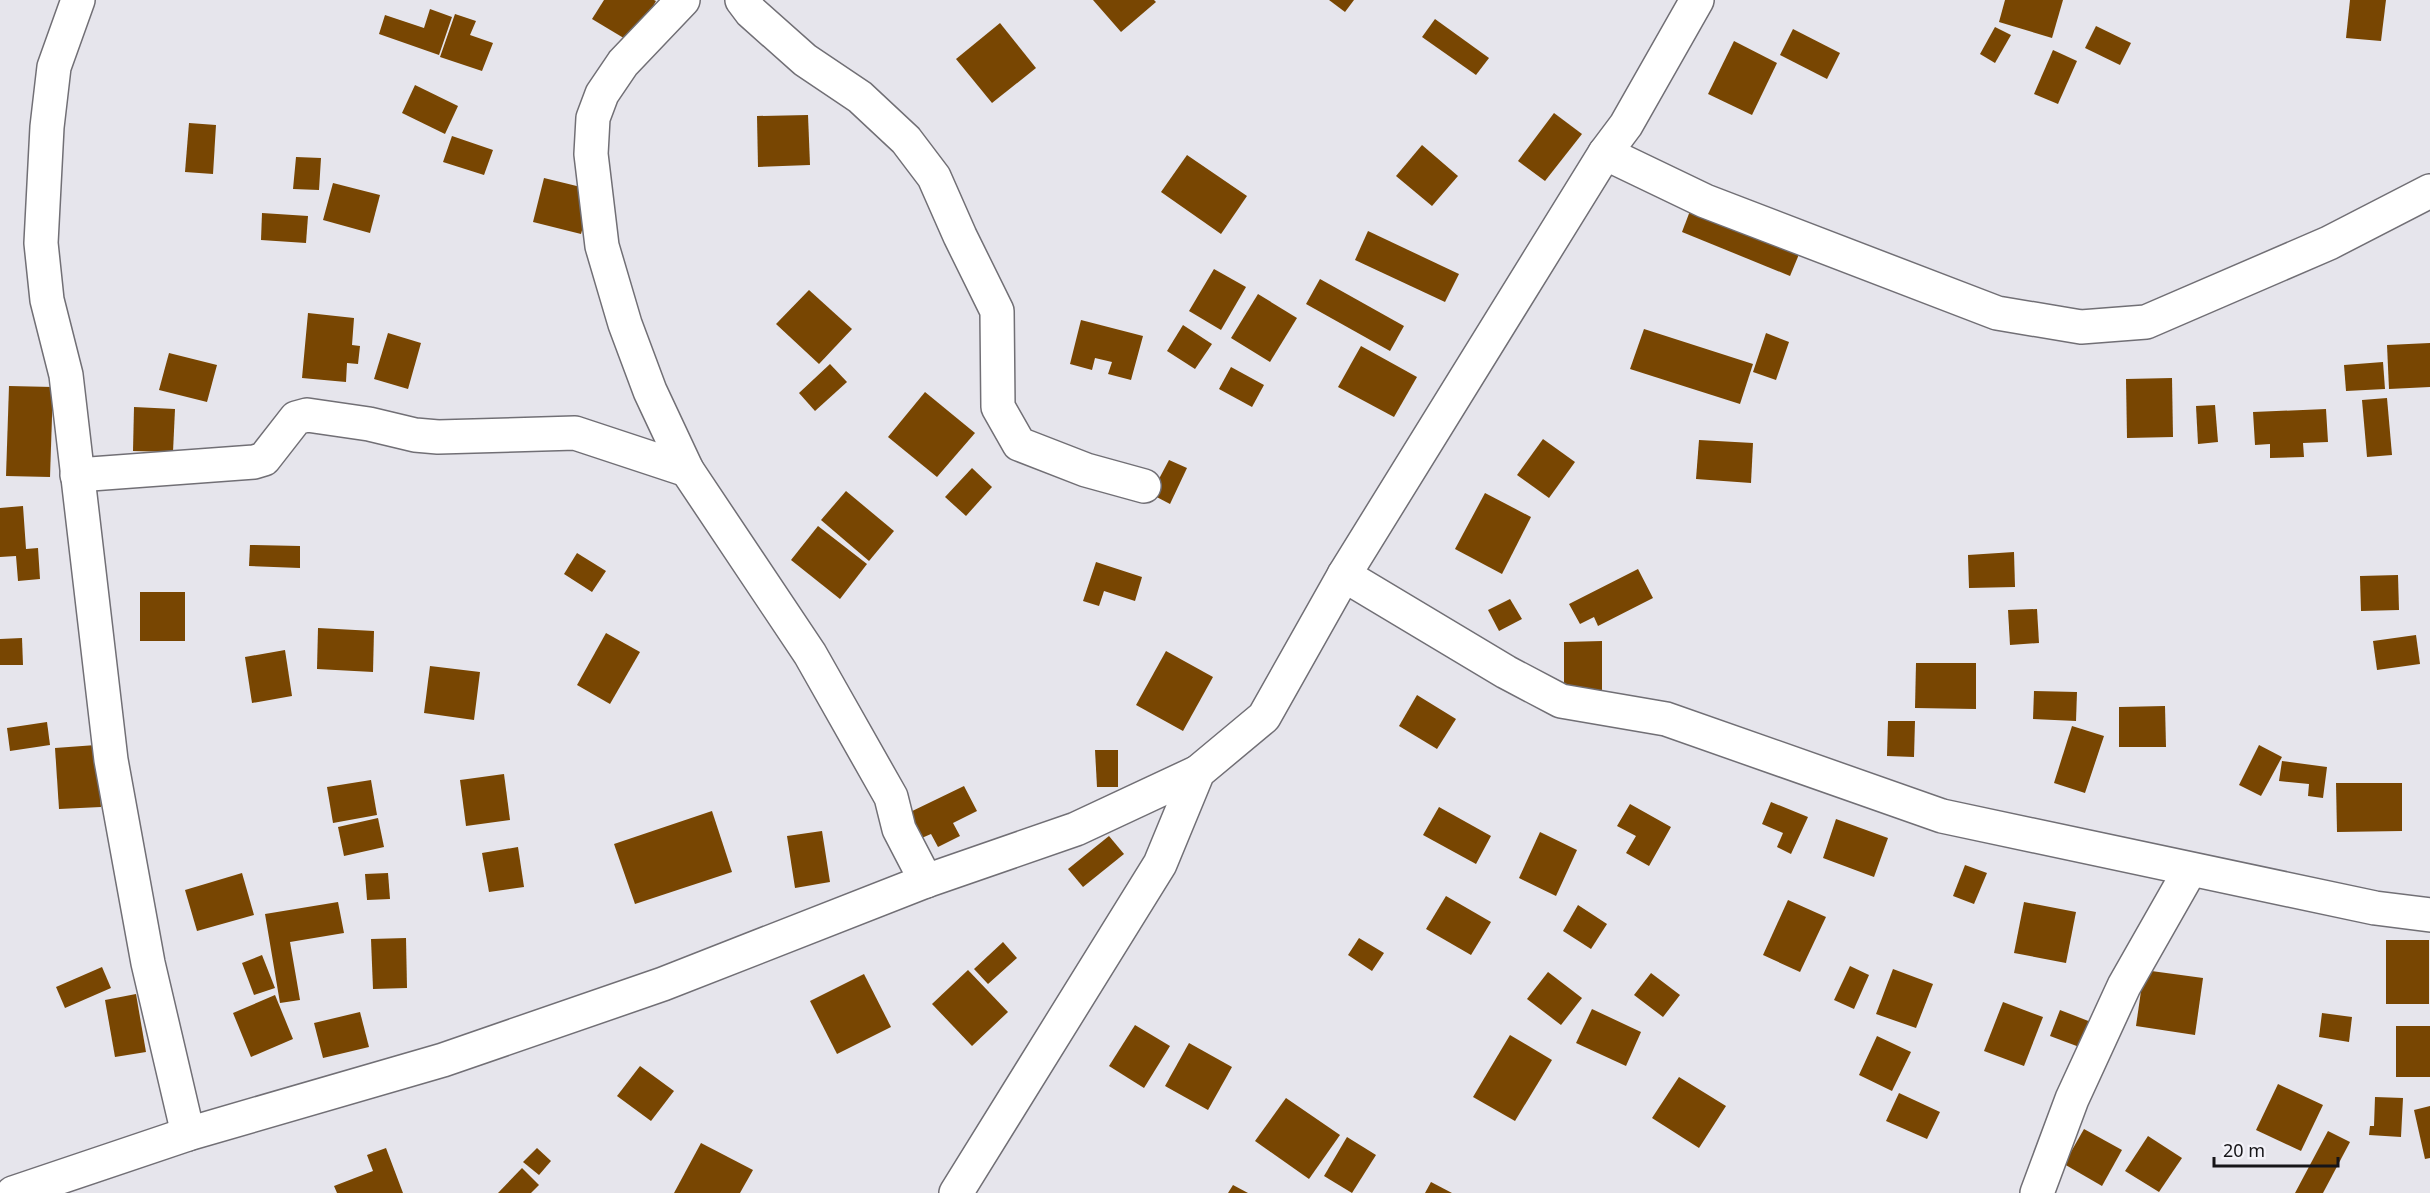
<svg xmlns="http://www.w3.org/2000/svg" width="2430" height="1193" viewBox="0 0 2430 1193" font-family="'Noto Sans',sans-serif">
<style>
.building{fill:#784602}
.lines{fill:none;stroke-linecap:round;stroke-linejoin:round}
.minor-casing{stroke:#716f75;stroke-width:36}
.minor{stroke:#fff;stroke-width:33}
</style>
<rect width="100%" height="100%" fill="#e6e5ec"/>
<!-- building -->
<g class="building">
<path d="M 604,0 L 654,0 L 656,1 L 632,43 L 592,19 Z"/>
<path d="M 1093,0 L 1154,0 L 1156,2 L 1121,32 Z"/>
<path d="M 1329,0 L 1354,0 L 1345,12 Z"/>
<path d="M 2005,0 L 2063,0 L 2052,38 L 1999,22 Z"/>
<path d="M 2350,0 L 2386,0 L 2381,41 L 2346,38 Z"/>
<path d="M 430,9 L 452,17 L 439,55 L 379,34 L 385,15 L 424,28 Z"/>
<path d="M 455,14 L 476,21 L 470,35 L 493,43 L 482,71 L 440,57 Z"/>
<path d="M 1435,19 L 1489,58 L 1476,75 L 1422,37 Z"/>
<path d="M 1000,23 L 1036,68 L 992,103 L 956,59 Z"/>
<path d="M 2096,26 L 2131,43 L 2120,65 L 2085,48 Z"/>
<path d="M 1995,27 L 2011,35 L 1995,63 L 1980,54 Z"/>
<path d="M 1793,29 L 1840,53 L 1827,79 L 1780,55 Z"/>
<path d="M 1734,41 L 1777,63 L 1752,115 L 1708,94 Z"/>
<path d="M 2053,50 L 2077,61 L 2058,104 L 2034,94 Z"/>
<path d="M 415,85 L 458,106 L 445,134 L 402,113 Z"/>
<path d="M 1554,113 L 1582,134 L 1545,181 L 1518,161 Z"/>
<path d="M 808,115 L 810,165 L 758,167 L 757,116 Z"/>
<path d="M 189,123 L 216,125 L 213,174 L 185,172 Z"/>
<path d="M 452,136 L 493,150 L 484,175 L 443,162 Z"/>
<path d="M 1422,145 L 1458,176 L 1432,206 L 1396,176 Z"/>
<path d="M 1187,155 L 1247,196 L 1221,234 L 1161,192 Z"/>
<path d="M 296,157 L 321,158 L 319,190 L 293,189 Z"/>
<path d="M 544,178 L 593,190 L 581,234 L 533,222 Z"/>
<path d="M 333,183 L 380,195 L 370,233 L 323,220 Z"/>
<path d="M 1693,203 L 1802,247 L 1790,276 L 1682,232 Z"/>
<path d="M 262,213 L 308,216 L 306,243 L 261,240 Z"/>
<path d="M 1368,231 L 1459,274 L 1445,302 L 1355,260 Z"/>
<path d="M 1214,269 L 1246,287 L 1221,330 L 1189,311 Z"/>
<path d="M 1320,279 L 1404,326 L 1390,351 L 1306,304 Z"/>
<path d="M 809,290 L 852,329 L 819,364 L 776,324 Z"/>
<path d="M 1258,294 L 1297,318 L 1270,362 L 1231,338 Z"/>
<path d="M 308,313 L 354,318 L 352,345 L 360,346 L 358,364 L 347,363 L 346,382 L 302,378 Z"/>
<path d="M 1081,320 L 1143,336 L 1131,380 L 1108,374 L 1112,362 L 1095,358 L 1092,370 L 1070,364 Z"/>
<path d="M 1183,325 L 1212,344 L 1195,369 L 1167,351 Z"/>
<path d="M 1644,329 L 1753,364 L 1740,404 L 1630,369 Z"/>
<path d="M 388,333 L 421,343 L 408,389 L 374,379 Z"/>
<path d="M 1766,333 L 1789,342 L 1776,380 L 1753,372 Z"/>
<path d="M 2430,343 L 2430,387 L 2389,389 L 2387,345 Z"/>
<path d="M 1361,346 L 1417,377 L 1394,417 L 1338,387 Z"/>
<path d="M 169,353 L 217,365 L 207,402 L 159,390 Z"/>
<path d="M 2383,362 L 2385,389 L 2346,391 L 2344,365 Z"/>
<path d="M 830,364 L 847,382 L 815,411 L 799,393 Z"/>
<path d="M 1231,367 L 1264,385 L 1252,407 L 1219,389 Z"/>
<path d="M 2172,378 L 2173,437 L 2127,438 L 2126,379 Z"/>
<path d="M 9,386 L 53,387 L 50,477 L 6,476 Z"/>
<path d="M 925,392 L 975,433 L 937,477 L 888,437 Z"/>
<path d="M 2387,398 L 2392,455 L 2367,457 L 2362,400 Z"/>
<path d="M 2215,405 L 2218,442 L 2198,444 L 2196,406 Z"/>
<path d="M 134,407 L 175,409 L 173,452 L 133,451 Z"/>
<path d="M 2326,409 L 2328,442 L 2303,443 L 2304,457 L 2270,458 L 2270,444 L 2255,445 L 2253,412 Z"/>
<path d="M 1543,439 L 1575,462 L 1549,498 L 1517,475 Z"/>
<path d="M 1699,440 L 1753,443 L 1751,483 L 1696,479 Z"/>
<path d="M 1169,460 L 1187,468 L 1170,504 L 1151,494 Z"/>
<path d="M 972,468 L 992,487 L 966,516 L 945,497 Z"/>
<path d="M 846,491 L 894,531 L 869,561 L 821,520 Z"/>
<path d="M 1485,493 L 1531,517 L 1502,574 L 1455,549 Z"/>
<path d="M 23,506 L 26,549 L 38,548 L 40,579 L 18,581 L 16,556 L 0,557 L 0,508 Z"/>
<path d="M 818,526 L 867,564 L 840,599 L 791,560 Z"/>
<path d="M 250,545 L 300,546 L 300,568 L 249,566 Z"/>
<path d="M 2014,552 L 2015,587 L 1969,588 L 1968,555 Z"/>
<path d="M 577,553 L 606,571 L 592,592 L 564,574 Z"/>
<path d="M 1096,562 L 1142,577 L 1135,601 L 1104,591 L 1099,606 L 1083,601 Z"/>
<path d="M 1638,569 L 1653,598 L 1598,626 L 1594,617 L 1580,624 L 1569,604 Z"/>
<path d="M 2398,575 L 2399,610 L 2361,611 L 2360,576 Z"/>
<rect x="140" y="592" width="45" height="49"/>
<path d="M 1510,599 L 1522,619 L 1499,631 L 1488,610 Z"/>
<path d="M 2037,609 L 2039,643 L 2010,645 L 2008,610 Z"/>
<path d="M 318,628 L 374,631 L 373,672 L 317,669 Z"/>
<path d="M 606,633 L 640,652 L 610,704 L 577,685 Z"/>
<path d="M 2416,635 L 2420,664 L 2377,670 L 2373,641 Z"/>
<path d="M 22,638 L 23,665 L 0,665 L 0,639 Z"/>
<path d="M 1602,641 L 1602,690 L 1564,690 L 1564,642 Z"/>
<path d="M 285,650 L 292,696 L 252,703 L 245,657 Z"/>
<path d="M 1166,651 L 1213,677 L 1183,731 L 1136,705 Z"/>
<path d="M 1916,663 L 1976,663 L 1976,709 L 1915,708 Z"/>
<path d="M 430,666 L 480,672 L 474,720 L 424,713 Z"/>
<path d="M 2034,691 L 2077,692 L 2076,721 L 2033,719 Z"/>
<path d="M 1417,695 L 1456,719 L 1437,749 L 1399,726 Z"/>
<path d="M 2165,706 L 2166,747 L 2119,747 L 2119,707 Z"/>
<path d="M 1888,721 L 1915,721 L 1914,757 L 1887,756 Z"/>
<path d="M 47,722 L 50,745 L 10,751 L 7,728 Z"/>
<path d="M 2072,726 L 2104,736 L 2085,793 L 2054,783 Z"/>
<path d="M 96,745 L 101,807 L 59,809 L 55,748 Z"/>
<path d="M 2259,745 L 2282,757 L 2261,796 L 2239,785 Z"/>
<path d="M 1095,750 L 1118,750 L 1118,787 L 1097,787 Z"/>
<path d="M 2282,761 L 2327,767 L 2323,798 L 2308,796 L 2309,784 L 2279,781 Z"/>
<path d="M 504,774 L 510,820 L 466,826 L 460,780 Z"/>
<path d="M 371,780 L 377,815 L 333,823 L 327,787 Z"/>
<path d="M 2336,783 L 2402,783 L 2402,831 L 2337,832 Z"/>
<path d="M 964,786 L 977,811 L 953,823 L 960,836 L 938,847 L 931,834 L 917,840 L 904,815 Z"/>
<path d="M 1771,802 L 1808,817 L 1791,854 L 1777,847 L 1783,833 L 1762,824 Z"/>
<path d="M 1630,804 L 1671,827 L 1649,866 L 1626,853 L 1636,836 L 1617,826 Z"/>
<path d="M 1439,807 L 1491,836 L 1476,864 L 1423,835 Z"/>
<path d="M 712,811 L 732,872 L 635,904 L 614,844 Z"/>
<path d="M 378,818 L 384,847 L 344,856 L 338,827 Z"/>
<path d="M 1836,819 L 1888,838 L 1874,877 L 1823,858 Z"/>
<path d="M 822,831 L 830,882 L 795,888 L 787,836 Z"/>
<path d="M 1540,832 L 1577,850 L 1556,896 L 1519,878 Z"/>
<path d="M 1109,836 L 1124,854 L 1083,887 L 1068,869 Z"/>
<path d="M 518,847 L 524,887 L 489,892 L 482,853 Z"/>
<path d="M 1965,865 L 1987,873 L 1974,904 L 1953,896 Z"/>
<path d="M 242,873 L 254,915 L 197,931 L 185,890 Z"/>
<path d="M 388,873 L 390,899 L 367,900 L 365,874 Z"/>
<path d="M 1446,896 L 1491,922 L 1471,955 L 1426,929 Z"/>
<path d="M 1788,900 L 1826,917 L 1800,972 L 1763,955 Z"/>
<path d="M 338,902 L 344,933 L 290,942 L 300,1000 L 280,1003 L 265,914 Z"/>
<path d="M 2024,902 L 2076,912 L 2066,963 L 2014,953 Z"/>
<path d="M 1578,905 L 1607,924 L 1591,949 L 1563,931 Z"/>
<path d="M 406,938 L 407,988 L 373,989 L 371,939 Z"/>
<path d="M 1359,938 L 1384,953 L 1372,971 L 1348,955 Z"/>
<rect x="2386" y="940" width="43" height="64"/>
<path d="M 1003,942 L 1017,958 L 988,984 L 974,969 Z"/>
<path d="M 262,955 L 275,988 L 254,995 L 242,963 Z"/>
<path d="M 1850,966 L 1869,975 L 1854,1009 L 1834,1000 Z"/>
<path d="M 102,967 L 111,988 L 65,1008 L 56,987 Z"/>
<path d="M 1893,969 L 1933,984 L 1916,1028 L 1876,1014 Z"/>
<path d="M 968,970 L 1008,1012 L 972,1046 L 932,1004 Z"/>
<path d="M 2144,970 L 2203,978 L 2195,1035 L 2136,1026 Z"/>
<path d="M 1548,972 L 1582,998 L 1561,1025 L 1527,999 Z"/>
<path d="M 1651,973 L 1680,995 L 1663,1017 L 1634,995 Z"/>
<path d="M 864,974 L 891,1027 L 837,1054 L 810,1001 Z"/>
<path d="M 136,994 L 146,1052 L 115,1057 L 105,1000 Z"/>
<path d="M 275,995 L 293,1039 L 251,1057 L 233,1013 Z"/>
<path d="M 2003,1002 L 2043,1017 L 2024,1066 L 1984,1051 Z"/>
<path d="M 1592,1009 L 1641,1032 L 1626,1066 L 1576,1043 Z"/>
<path d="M 2060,1010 L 2091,1022 L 2082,1048 L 2050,1036 Z"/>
<path d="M 360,1012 L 369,1047 L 323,1058 L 314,1023 Z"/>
<path d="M 2322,1013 L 2352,1017 L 2349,1042 L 2319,1037 Z"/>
<path d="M 1135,1025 L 1170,1046 L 1144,1088 L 1109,1066 Z"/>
<rect x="2396" y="1026" width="34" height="51"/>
<path d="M 1510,1035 L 1552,1060 L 1515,1121 L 1473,1097 Z"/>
<path d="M 1877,1036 L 1911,1052 L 1892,1091 L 1859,1075 Z"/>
<path d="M 1189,1043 L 1232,1067 L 1208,1110 L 1165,1086 Z"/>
<path d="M 640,1066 L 674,1091 L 651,1121 L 617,1096 Z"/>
<path d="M 1679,1077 L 1726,1106 L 1699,1148 L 1652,1118 Z"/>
<path d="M 2278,1084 L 2323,1105 L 2301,1151 L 2256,1130 Z"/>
<path d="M 1899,1093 L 1940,1112 L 1927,1139 L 1886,1121 Z"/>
<path d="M 2375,1097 L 2403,1098 L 2401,1137 L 2369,1135 L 2370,1126 L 2374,1126 Z"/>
<path d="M 1286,1098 L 1340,1135 L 1309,1179 L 1255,1141 Z"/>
<path d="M 2430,1106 L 2430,1158 L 2425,1159 L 2414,1110 Z"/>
<path d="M 2084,1129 L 2122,1150 L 2102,1186 L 2064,1164 Z"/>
<path d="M 2328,1131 L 2350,1142 L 2323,1193 L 2295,1193 Z"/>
<path d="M 2148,1136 L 2182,1158 L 2159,1192 L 2125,1171 Z"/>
<path d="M 1347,1137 L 1376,1155 L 1352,1193 L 1324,1176 Z"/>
<path d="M 701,1143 L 753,1170 L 740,1193 L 674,1193 Z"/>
<path d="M 386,1148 L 403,1193 L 337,1193 L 334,1186 L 373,1171 L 367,1155 Z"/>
<path d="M 537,1148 L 551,1161 L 539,1175 L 523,1162 Z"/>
<path d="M 522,1168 L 539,1185 L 531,1193 L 498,1193 Z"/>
<path d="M 1431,1182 L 1452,1193 L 1425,1193 Z"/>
<path d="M 1233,1185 L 1248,1193 L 1228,1193 Z"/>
</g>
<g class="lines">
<defs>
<g id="minor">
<path d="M 78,0 L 54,67 L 47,127 L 41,243 L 47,300 L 66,375 L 111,760 L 148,963 L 188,1134"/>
<path d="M 683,0 L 623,63 L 602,94 L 593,118 L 591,154 L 602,246 L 625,324 L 650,391 L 687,470 L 810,654 L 891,797 L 899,829 L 926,881"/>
<path d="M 742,0 L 751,12 L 805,60 L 860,97 L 906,140 L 934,177 L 960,236 L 997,311 L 998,407 L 1019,444 L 1086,470 L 1144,486"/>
<path d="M 1605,153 L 1705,201 L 1997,313 L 2081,327 L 2146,322 L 2329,243 L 2430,191"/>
<path d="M 77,475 L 254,462 L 264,459 L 296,418 L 307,415 L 369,424 L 415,435 L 438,437 L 575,433 L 687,470"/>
<path d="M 1344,575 L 1506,672 L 1561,701 L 1666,719 L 1942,816 L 2375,908 L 2430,915"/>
<path d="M 13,1193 L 188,1134 L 443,1060 L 663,984 L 926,881 L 1076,829 L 1198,772"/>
<path d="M 956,1193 L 1160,864 L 1198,772 L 1264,717 L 1344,575 L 1605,153 L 1626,125 L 1697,0"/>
<path d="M 2037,1193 L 2072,1099 L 2124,986 L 2190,870"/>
</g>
</defs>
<!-- minor casing -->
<use href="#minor" class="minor-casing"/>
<!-- minor -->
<use href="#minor" class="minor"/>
</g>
<!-- scale -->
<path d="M2214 1157v9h124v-9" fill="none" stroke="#161518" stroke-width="3"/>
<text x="2223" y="1157" font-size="18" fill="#161518" stroke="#f3f2f9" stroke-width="4.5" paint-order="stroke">20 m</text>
</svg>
